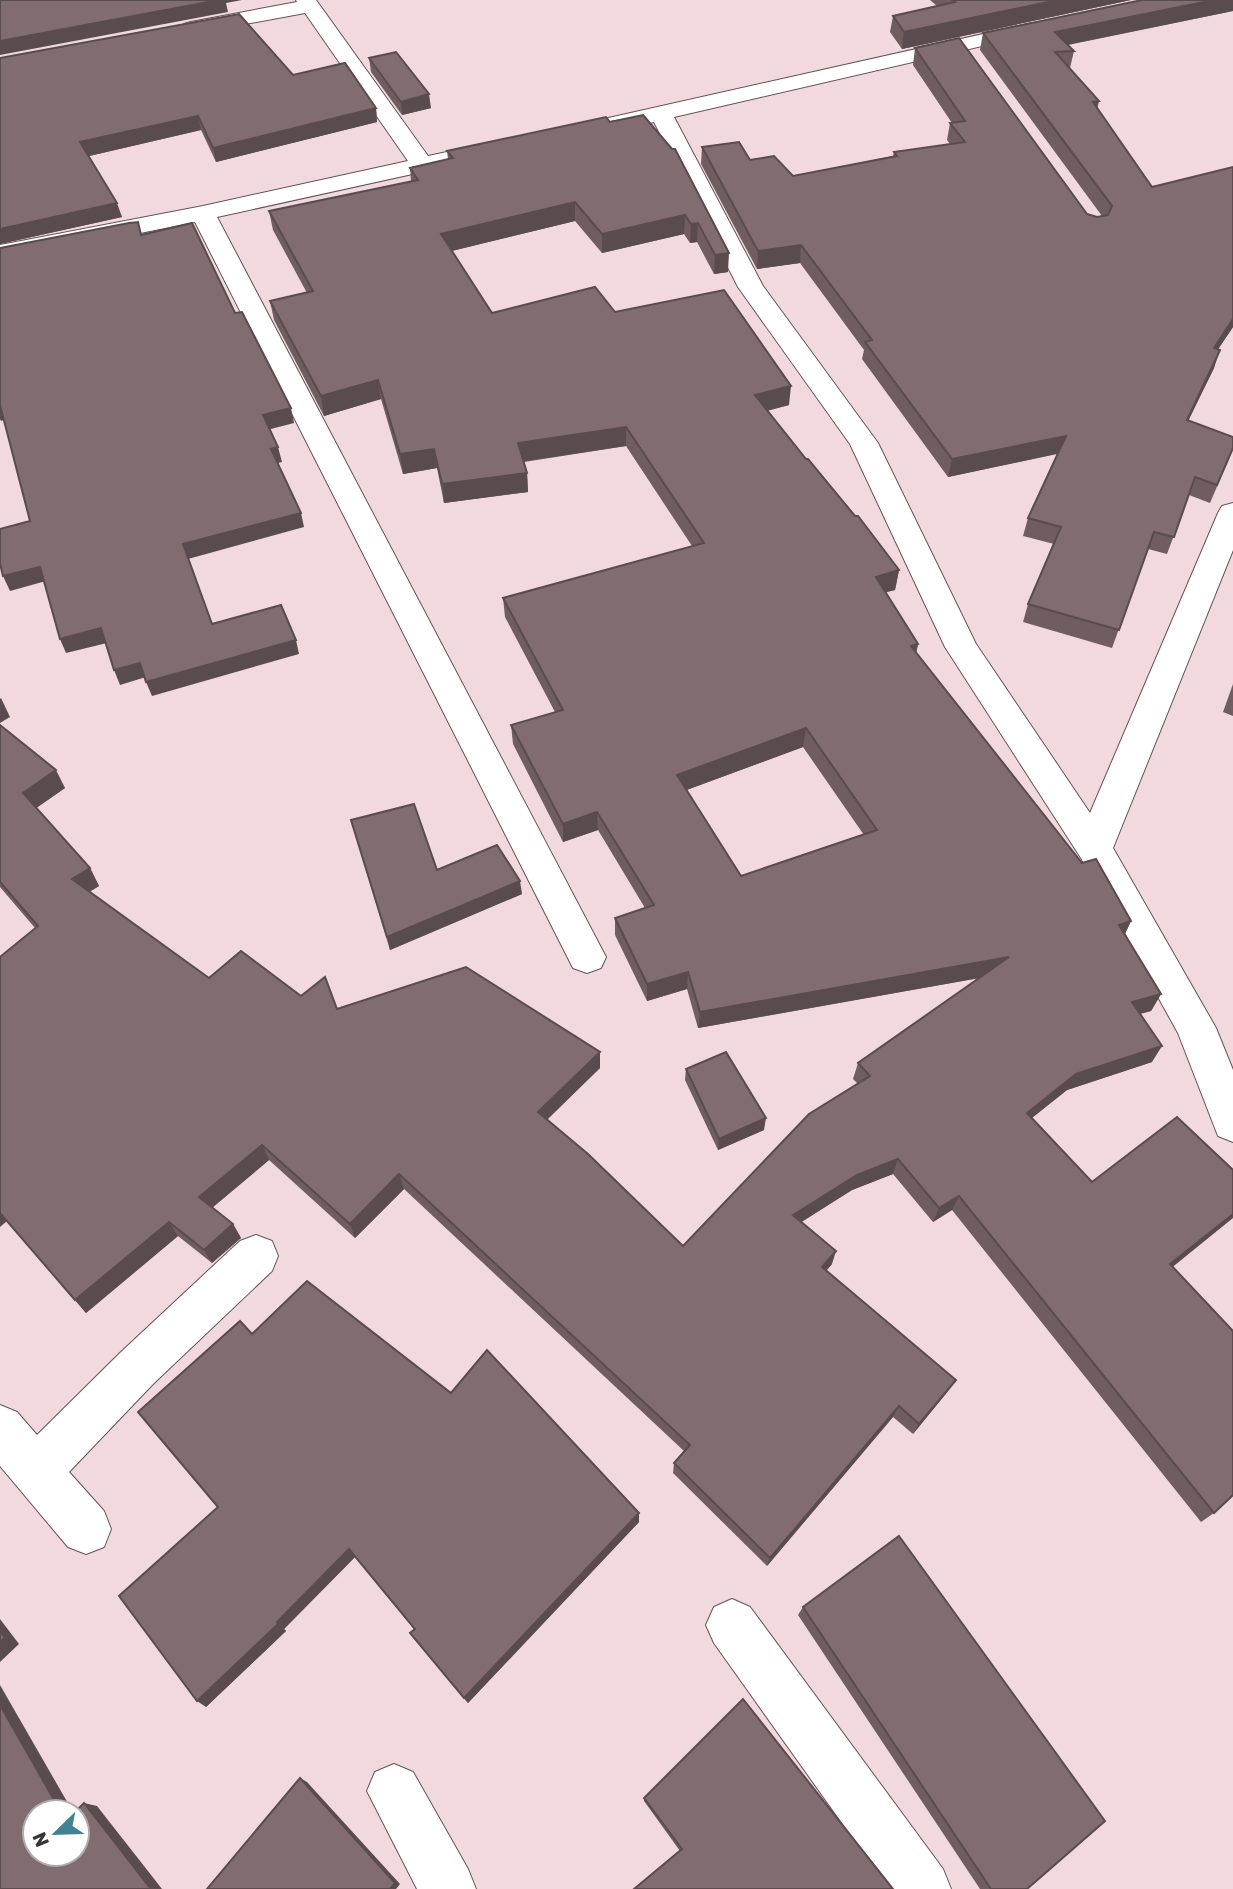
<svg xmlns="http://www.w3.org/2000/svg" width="1233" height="1889" viewBox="0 0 1233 1889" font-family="Rubik,sans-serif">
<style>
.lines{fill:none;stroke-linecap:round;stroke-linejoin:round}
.minor-casing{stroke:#665256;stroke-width:2}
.minor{fill:#fff;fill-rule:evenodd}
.wall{fill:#6f5d60;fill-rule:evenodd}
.shaded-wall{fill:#5a4c4e}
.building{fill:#816c70;stroke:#5a4c4e;stroke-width:2;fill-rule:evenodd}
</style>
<rect width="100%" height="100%" fill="#f1d9dd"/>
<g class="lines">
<defs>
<g id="minor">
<path d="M 296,0 L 316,0 L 428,156 L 499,141 L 507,143 L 511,148 L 507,153 L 499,155 L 217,217 L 606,957 L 601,968 L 587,973 L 573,968 L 195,222 L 0,261 L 0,245 L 203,206 L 408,161 L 305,13 L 191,34 L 184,32 L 181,28 L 184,24 L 191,22 L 297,2 Z"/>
<path d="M 1032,23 L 1039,25 L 1042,29 L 1039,33 L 674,117 L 763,286 L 878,443 L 976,644 L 1090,813 L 1218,513 L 1222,506 L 1233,503 L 1233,550 L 1113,848 L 1216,1028 L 1233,1070 L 1233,1142 L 1218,1136 L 1178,1033 L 1081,858 L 945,647 L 850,444 L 738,287 L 654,122 L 595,135 L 587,133 L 584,128 L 587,123 L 595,121 Z"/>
<path d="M 256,1235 L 272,1241 L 278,1256 L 272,1271 L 153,1384 L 69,1472 L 104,1511 L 111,1529 L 104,1547 L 86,1554 L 68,1547 L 0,1466 L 0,1405 L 17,1412 L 37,1435 L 121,1352 L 240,1241 Z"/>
<path d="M 732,1599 L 750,1607 L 943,1869 L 951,1889 L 889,1889 L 714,1643 L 706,1625 L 714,1607 Z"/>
<path d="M 394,1764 L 413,1772 L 468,1869 L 476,1889 L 417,1889 L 367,1791 L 375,1772 Z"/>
</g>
</defs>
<!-- minor casing -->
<use href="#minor" class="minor-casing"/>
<!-- minor -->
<use href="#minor" class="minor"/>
</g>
<!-- wall -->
<g class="wall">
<path d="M 930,0 L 1131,0 L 902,49 L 890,32 L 893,16 L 937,6 Z"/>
<path d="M 1233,11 L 1068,45 L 1074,51 L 1070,68 L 1069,68 L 1097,109 L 1233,327 L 1218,349 L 1214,368 L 1188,420 L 1233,449 L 1210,503 L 1189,495 L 1167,554 L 1148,549 L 1112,648 L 1023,622 L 1028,604 L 1054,544 L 1023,536 L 1028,518 L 1057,454 L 948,477 L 862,359 L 864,350 L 800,263 L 757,269 L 701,164 L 702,147 L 750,160 L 793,176 L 893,156 L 894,152 L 950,144 L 947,140 L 950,123 L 952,123 L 913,65 L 915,48 L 1087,214 L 1097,217 L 1102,216 L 980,50 L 983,33 Z"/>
<path d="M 0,58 L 293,75 L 376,108 L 377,122 L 216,162 L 201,130 L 89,156 L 122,217 L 0,244 Z"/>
<path d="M 369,58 L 431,108 L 402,115 L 371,72 Z"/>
<path d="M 643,115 L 728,272 L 714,274 L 697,242 L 690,243 L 684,234 L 602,253 L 575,221 L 452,251 L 492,313 L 615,312 L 789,405 L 767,411 L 806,459 L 899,570 L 895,590 L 885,592 L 918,644 L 916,653 L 1082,863 L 1131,921 L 1125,934 L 1161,994 L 1151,1011 L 1140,1014 L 1152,1062 L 1067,1090 L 1032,1118 L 1172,1267 L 1214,1513 L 1201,1522 L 952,1210 L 933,1222 L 893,1174 L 852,1190 L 801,1222 L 832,1264 L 826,1271 L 948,1391 L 913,1434 L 893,1417 L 767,1566 L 673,1473 L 674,1463 L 684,1451 L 404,1189 L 355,1238 L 269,1160 L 212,1208 L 233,1224 L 241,1238 L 212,1263 L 178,1236 L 86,1313 L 7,1221 L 35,928 L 0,887 L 0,725 L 65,788 L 36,808 L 90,868 L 99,886 L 89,892 L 209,978 L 301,996 L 337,1009 L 600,1068 L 547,1120 L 683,1246 L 858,1084 L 853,1079 L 858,1063 L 979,978 L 698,1028 L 687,989 L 647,1001 L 615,935 L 615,918 L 645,908 L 598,830 L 563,842 L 513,744 L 511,725 L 555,712 L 505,617 L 503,598 L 692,546 L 626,446 L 524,462 L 527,473 L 528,492 L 444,503 L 437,468 L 403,474 L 381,399 L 324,416 L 274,320 L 270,301 L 307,293 L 273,230 L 269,211 L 411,181 L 410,168 L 448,159 L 447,151 ZM 803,747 L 864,835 L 741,876 L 686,790 Z"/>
<path d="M 1233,684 L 1233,716 L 1223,712 Z"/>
<path d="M 351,820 L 437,870 L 522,894 L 390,950 Z"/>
<path d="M 686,1069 L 764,1130 L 718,1150 L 685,1080 Z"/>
<path d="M 252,1334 L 451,1393 L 639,1513 L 639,1522 L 468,1703 L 415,1640 L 410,1633 L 414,1629 L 355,1557 L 284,1629 L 286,1631 L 206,1707 L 218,1507 Z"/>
<path d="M 803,1607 L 1027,1889 L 980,1889 L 798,1615 Z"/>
<path d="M 644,1798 L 893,1889 L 680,1851 L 644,1801 Z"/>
</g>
<!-- shaded-wall -->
<g class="shaded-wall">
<path d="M 219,0 L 242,0 L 226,3 L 228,12 L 0,55 L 0,41 Z"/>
<path d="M 1058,0 L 1131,0 L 902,49 L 904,32 Z"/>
<path d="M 1214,0 L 1233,0 L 1233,11 L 1051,48 L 1055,32 Z"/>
<path d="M 429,94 L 431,108 L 402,115 L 401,102 Z"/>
<path d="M 1099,101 L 1095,118 L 1093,102 Z"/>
<path d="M 376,108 L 377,122 L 216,162 L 213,148 Z"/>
<path d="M 198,116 L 201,130 L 85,157 L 80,142 Z"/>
<path d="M 575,202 L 575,221 L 443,253 L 441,234 Z"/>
<path d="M 117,203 L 122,217 L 0,244 L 0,229 Z"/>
<path d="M 685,215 L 684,234 L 602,253 L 602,234 Z"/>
<path d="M 698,223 L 697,242 L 690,243 L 691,224 Z"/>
<path d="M 801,245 L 800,263 L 757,269 L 758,251 Z"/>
<path d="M 729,253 L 728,272 L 714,274 L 715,255 Z"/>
<path d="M 1233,319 L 1233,327 L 1207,366 L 1214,348 Z"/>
<path d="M 1220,350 L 1214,368 L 1180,438 L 1187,420 Z"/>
<path d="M 378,380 L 381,399 L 324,416 L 321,396 Z"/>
<path d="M 791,386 L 789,405 L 753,414 L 755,395 Z"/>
<path d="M 0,405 L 6,419 L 1,421 L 0,419 Z"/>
<path d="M 291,408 L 294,423 L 267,430 L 263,415 Z"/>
<path d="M 626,427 L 626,446 L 519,462 L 518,443 Z"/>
<path d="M 1066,436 L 1060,453 L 948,477 L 952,459 Z"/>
<path d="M 278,447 L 282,462 L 274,464 L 271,449 Z"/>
<path d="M 434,449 L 437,468 L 403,474 L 400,454 Z"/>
<path d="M 527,473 L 528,492 L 444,503 L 442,484 Z"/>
<path d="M 301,513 L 304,527 L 188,559 L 183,544 Z"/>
<path d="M 40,567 L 46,581 L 10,591 L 3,576 Z"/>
<path d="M 899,570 L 895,590 L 872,596 L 876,577 Z"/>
<path d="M 101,628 L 107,643 L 66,653 L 60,639 Z"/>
<path d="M 296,640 L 299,654 L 152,696 L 146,682 Z"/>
<path d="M 918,644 L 914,663 L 911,646 Z"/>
<path d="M 140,663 L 146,677 L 120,685 L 114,670 Z"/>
<path d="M 1,698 L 10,717 L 0,723 L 0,699 Z"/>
<path d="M 806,728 L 803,747 L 676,794 L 677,775 Z"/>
<path d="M 56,770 L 65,788 L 32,811 L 23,793 Z"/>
<path d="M 597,812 L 598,830 L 563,842 L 563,824 Z"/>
<path d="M 90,868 L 99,886 L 81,897 L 72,879 Z"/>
<path d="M 520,881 L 522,894 L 390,950 L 387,937 Z"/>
<path d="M 1131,921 L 1123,938 L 1119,925 Z"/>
<path d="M 1009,957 L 1002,974 L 698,1028 L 700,1012 Z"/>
<path d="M 688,972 L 687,989 L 647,1001 L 647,984 Z"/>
<path d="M 1161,994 L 1151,1011 L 1123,1018 L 1132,1002 Z"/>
<path d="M 1162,1046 L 1152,1062 L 1067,1090 L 1019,1128 L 1027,1113 L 1076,1074 Z"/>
<path d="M 600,1052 L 600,1068 L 539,1127 L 538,1112 Z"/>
<path d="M 766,1118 L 764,1130 L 718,1150 L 719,1139 Z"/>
<path d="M 262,1145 L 269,1160 L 207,1212 L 199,1197 Z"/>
<path d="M 898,1159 L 893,1174 L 852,1190 L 789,1230 L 793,1215 L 857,1175 Z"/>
<path d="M 399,1174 L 404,1189 L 355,1238 L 350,1224 Z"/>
<path d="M 959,1196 L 952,1210 L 933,1222 L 939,1208 Z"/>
<path d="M 0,1213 L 7,1221 L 0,1227 Z"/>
<path d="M 1233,1214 L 1233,1218 L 1159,1278 L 1170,1264 Z"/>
<path d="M 169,1222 L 178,1236 L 86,1313 L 75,1300 Z"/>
<path d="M 233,1224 L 241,1238 L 212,1263 L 204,1250 Z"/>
<path d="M 836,1251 L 832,1264 L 818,1280 L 822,1267 Z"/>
<path d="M 956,1380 L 948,1391 L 913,1434 L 919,1424 Z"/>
<path d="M 899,1406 L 893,1417 L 767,1566 L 770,1558 Z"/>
<path d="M 639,1513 L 639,1522 L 468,1703 L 464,1698 Z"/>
<path d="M 349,1549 L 355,1557 L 284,1629 L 286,1631 L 206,1707 L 197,1701 Z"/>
<path d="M 0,1619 L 19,1644 L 0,1662 Z"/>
<path d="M 0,1685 L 73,1812 L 61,1812 L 0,1705 Z"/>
<path d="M 300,1778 L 307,1782 L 400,1884 L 396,1889 L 390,1889 Z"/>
<path d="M 84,1803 L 97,1806 L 162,1889 L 151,1889 Z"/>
</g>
<!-- building -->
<g class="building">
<path d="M 0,0 L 219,0 L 0,41 Z"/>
<path d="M 952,0 L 1058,0 L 904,32 L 893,16 L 955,2 Z"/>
<path d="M 1142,0 L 1214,0 L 1055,32 L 1074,51 L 1055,52 L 1099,101 L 1093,102 L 1152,187 L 1233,167 L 1233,319 L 1214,348 L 1220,350 L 1187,420 L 1233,437 L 1233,448 L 1217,485 L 1195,477 L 1174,537 L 1154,532 L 1119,630 L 1028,604 L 1061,527 L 1028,518 L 1066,436 L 952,459 L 865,342 L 872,340 L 801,245 L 758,251 L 702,147 L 739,142 L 750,160 L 774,156 L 793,176 L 897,156 L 894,152 L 965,142 L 950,123 L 965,121 L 915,48 L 959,38 L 1087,214 L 1097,217 L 1108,215 L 1112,206 L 983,33 Z"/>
<path d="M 239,14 L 293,75 L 345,63 L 376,108 L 213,148 L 198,116 L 80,142 L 117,203 L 0,229 L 0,58 Z"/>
<path d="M 396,52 L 429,94 L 401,102 L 369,58 Z"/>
<path d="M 643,115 L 672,149 L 675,149 L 729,253 L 715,255 L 698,223 L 691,224 L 685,215 L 602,234 L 575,202 L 441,234 L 492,313 L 595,287 L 615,312 L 724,290 L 791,386 L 755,395 L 806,459 L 808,459 L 855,516 L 858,516 L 899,570 L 876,577 L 918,644 L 911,646 L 1082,863 L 1096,859 L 1131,921 L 1119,925 L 1161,994 L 1132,1002 L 1162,1046 L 1076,1074 L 1027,1113 L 1092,1182 L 1177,1117 L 1233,1170 L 1233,1214 L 1170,1264 L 1233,1331 L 1233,1495 L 1214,1513 L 959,1196 L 939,1208 L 898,1159 L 857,1175 L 793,1215 L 836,1251 L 822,1267 L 956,1380 L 919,1424 L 899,1406 L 770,1558 L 674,1463 L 690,1445 L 399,1174 L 350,1224 L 262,1145 L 199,1197 L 233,1224 L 204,1250 L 169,1222 L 75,1300 L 0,1213 L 0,957 L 38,926 L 0,882 L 0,725 L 56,770 L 23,793 L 90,868 L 72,879 L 209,978 L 241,951 L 301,996 L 325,977 L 337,1009 L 466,967 L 600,1052 L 538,1112 L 588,1154 L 683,1246 L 809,1114 L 870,1076 L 858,1063 L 1009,957 L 700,1012 L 688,972 L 647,984 L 615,918 L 654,905 L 597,812 L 563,824 L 511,725 L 563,710 L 503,598 L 704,543 L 626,427 L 518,443 L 527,473 L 442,484 L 434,449 L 400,454 L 378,380 L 321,396 L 270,301 L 313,291 L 269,211 L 418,180 L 410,168 L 453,158 L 447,151 L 606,117 L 610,122 ZM 806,728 L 877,830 L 741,876 L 677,775 Z"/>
<path d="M 138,222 L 141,235 L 192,223 L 235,313 L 242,312 L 291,408 L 263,415 L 278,447 L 271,449 L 301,513 L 183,544 L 212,624 L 281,605 L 296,640 L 146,682 L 140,663 L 114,670 L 101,628 L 60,639 L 40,567 L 3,576 L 0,564 L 0,529 L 30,521 L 0,405 L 0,248 L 129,223 Z"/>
<path d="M 414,804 L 437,870 L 497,845 L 520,881 L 387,937 L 351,820 Z"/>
<path d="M 726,1052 L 766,1118 L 719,1139 L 686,1069 Z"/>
<path d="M 307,1281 L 451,1393 L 487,1350 L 639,1513 L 464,1698 L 410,1633 L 415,1629 L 349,1549 L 277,1622 L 278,1624 L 197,1701 L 119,1596 L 218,1507 L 138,1412 L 240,1321 L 252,1334 Z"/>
<path d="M 899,1536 L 1105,1821 L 1027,1889 L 991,1889 L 803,1607 Z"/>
<path d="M 0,1631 L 5,1638 L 0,1642 Z"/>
<path d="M 743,1699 L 893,1889 L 634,1889 L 682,1849 L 644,1798 Z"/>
<path d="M 0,1705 L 61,1812 L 35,1812 L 35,1854 L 77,1854 L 77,1812 L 75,1812 L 84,1803 L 151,1889 L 0,1889 Z"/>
<path d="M 300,1778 L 395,1883 L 390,1889 L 207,1889 Z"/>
</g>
<!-- north arrow -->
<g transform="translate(56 1833) rotate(247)"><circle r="33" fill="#ffffff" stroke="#b1adae" stroke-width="2"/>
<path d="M0-5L12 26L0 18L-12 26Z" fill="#408392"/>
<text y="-10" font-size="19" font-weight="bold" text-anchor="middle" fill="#3b3234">N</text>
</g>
</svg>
